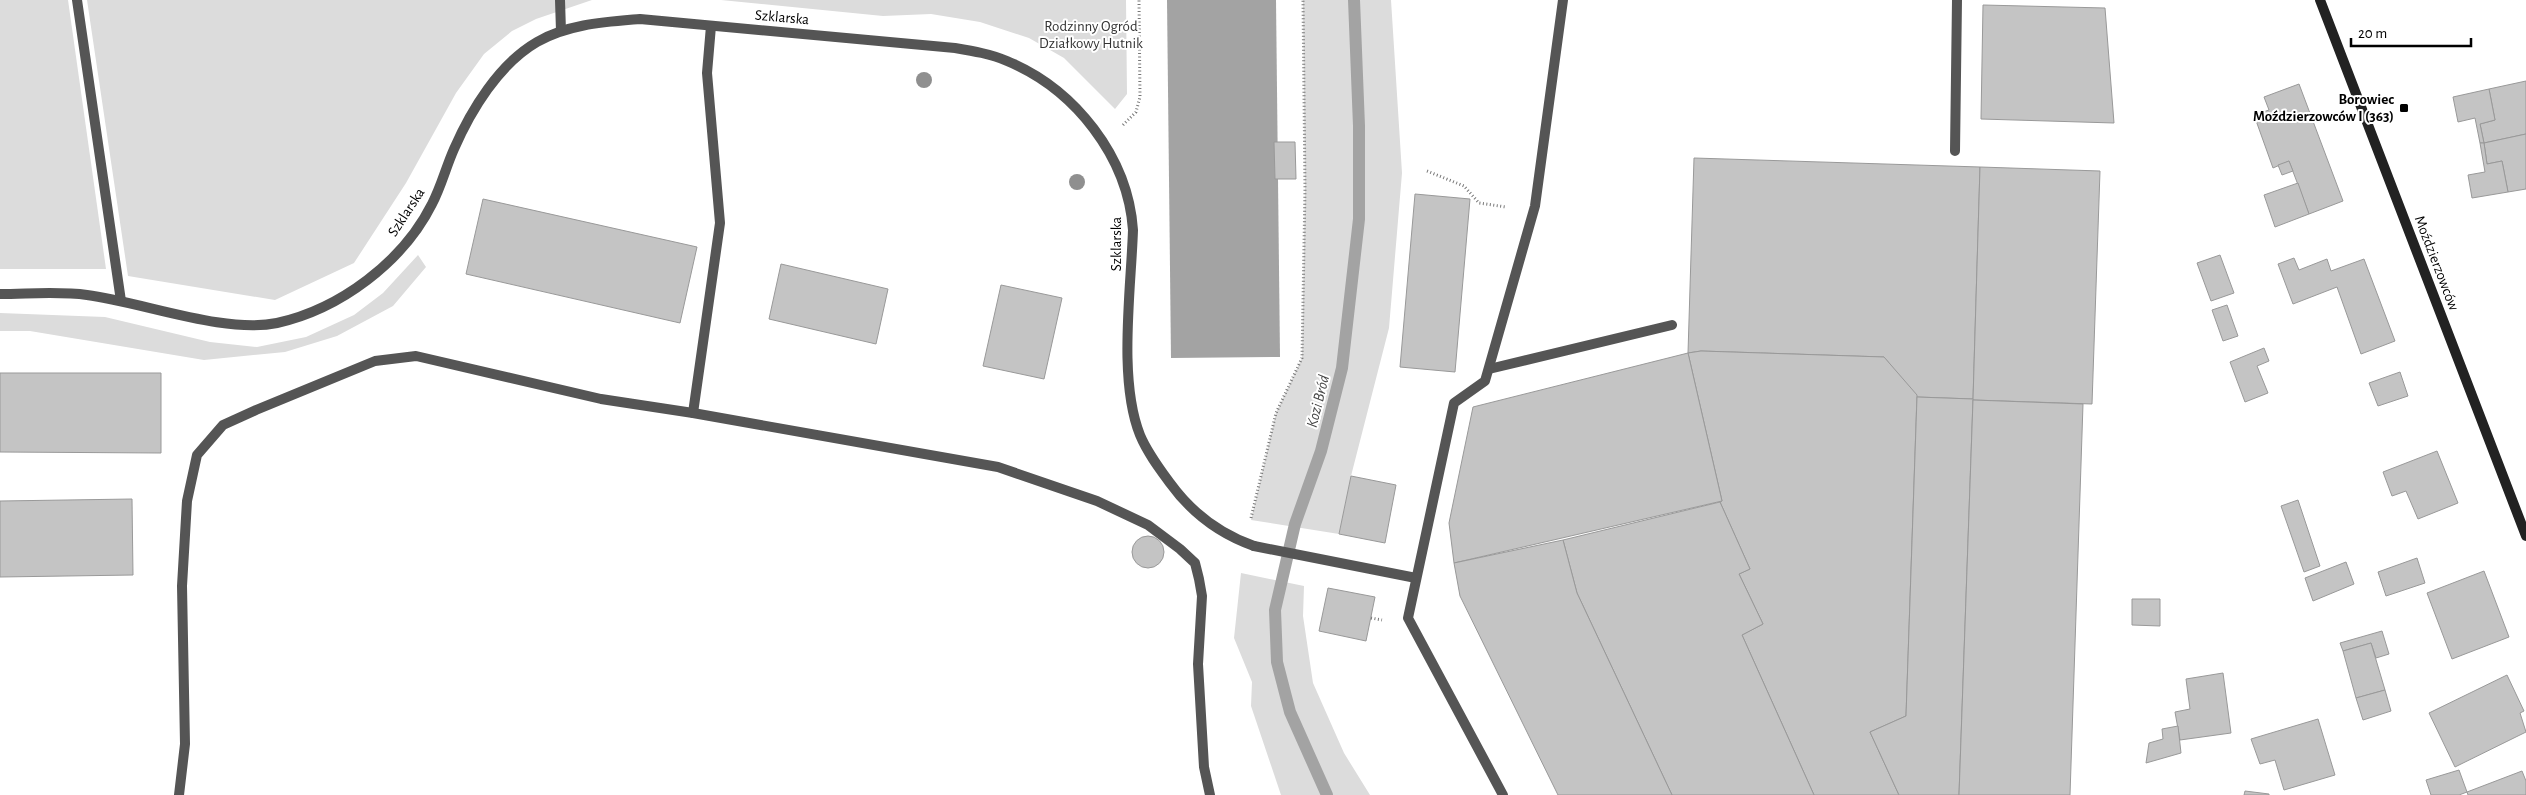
<svg xmlns="http://www.w3.org/2000/svg" width="2526" height="795" viewBox="0 0 2526 795" font-family="'Alegreya Sans',sans-serif">
<style>
.green{fill:#dcdcdc}
.water{fill:#a3a3a3}
.lines{fill:none;stroke-linecap:round;stroke-linejoin:round}
.stream{stroke:#a3a3a3;stroke-width:12}
.building{fill:#c4c4c4;stroke:#999}
.path{stroke:#777;stroke-width:3;stroke-dasharray:1 2.5;stroke-linecap:butt}
.lane{stroke:#555;stroke-width:10}
.street{stroke:#555;stroke-width:10}
.secondary{stroke:#222;stroke-width:10}
.tree{fill:#8f8f8f}
.poi-dot{fill:#000;stroke:#fff;stroke-width:2}
.labels{text-anchor:middle;stroke-width:4;stroke-linejoin:round;paint-order:stroke}
.street-label{font-size:15px;fill:#000;stroke:#fff}
.park-label{font-size:15px;fill:#333;stroke:#fff}
.poi-label{font-size:15px;font-weight:bold;fill:#000;stroke:#fff;text-anchor:end}
.water-label{font-size:16px;font-style:italic;fill:#444;stroke:#fff}
</style>
<rect width="100%" height="100%" fill="#fff"/>
<!-- green -->
<g class="green">
<path d="M 0,0 L 68,0 L 106,269 L 0,269 Z"/>
<path d="M 87,0 L 592,0 L 536,19 L 512,31 L 484,54 L 456,93 L 406,183 L 354,263 L 275,300 L 128,276 Z"/>
<path d="M 721,0 L 1126,0 L 1127,94 L 1115,109 L 1064,58 L 1029,38 L 980,22 L 931,14 L 883,16 Z"/>
<path d="M 1303,0 L 1391,0 L 1402,173 L 1389,328 L 1351,476 L 1339,534 L 1251,520 L 1276,413 L 1302,358 L 1305,189 Z"/>
<path d="M 418,255 L 426,267 L 393,306 L 337,336 L 285,352 L 204,360 L 30,331 L 0,331 L 0,313 L 105,317 L 210,342 L 257,347 L 306,337 L 354,315 L 383,293 Z"/>
<path d="M 1241,573 L 1304,586 L 1303,616 L 1313,683 L 1344,753 L 1370,795 L 1281,795 L 1251,706 L 1252,682 L 1234,638 Z"/>
</g>
<!-- water -->
<path class="water" d="M 1167,0 L 1276,0 L 1280,357 L 1171,358 Z"/>
<g class="lines">
<!-- stream -->
<path class="stream" d="M 1327,795 L 1290,712 L 1277,662 L 1275,610 L 1295,524 L 1321,451 L 1342,368 L 1359,219 L 1359,126 L 1354,0"/>
</g>
<!-- building -->
<g class="building">
<path d="M 1983,5 L 2105,8 L 2114,123 L 1981,119 Z"/>
<path d="M 2526,81 L 2526,134 L 2484,143 L 2480,124 L 2495,120 L 2489,89 Z"/>
<path d="M 2299,84 L 2343,201 L 2309,214 L 2289,161 L 2273,168 L 2254,115 L 2269,110 L 2264,97 Z"/>
<path d="M 2489,89 L 2495,120 L 2480,124 L 2484,143 L 2480,143 L 2475,118 L 2458,122 L 2453,97 Z"/>
<path d="M 2526,134 L 2526,189 L 2508,192 L 2502,161 L 2487,164 L 2484,143 Z"/>
<path d="M 1274,142 L 1295,142 L 1296,179 L 1275,179 Z"/>
<path d="M 2480,143 L 2484,143 L 2487,164 L 2502,161 L 2508,192 L 2472,198 L 2468,175 L 2485,172 Z"/>
<path d="M 1694,158 L 1980,167 L 1973,399 L 1917,397 L 1884,357 L 1701,351 L 1688,353 Z"/>
<path d="M 2289,161 L 2293,171 L 2282,175 L 2278,165 Z"/>
<path d="M 1980,167 L 2100,171 L 2092,404 L 1973,400 Z"/>
<path d="M 2298,183 L 2309,214 L 2275,227 L 2264,195 Z"/>
<path d="M 1415,194 L 1470,199 L 1455,372 L 1400,367 Z"/>
<path d="M 483,199 L 697,247 L 680,323 L 466,274 Z"/>
<path d="M 2220,255 L 2234,293 L 2211,301 L 2197,263 Z"/>
<path d="M 2294,258 L 2299,270 L 2327,259 L 2331,271 L 2364,259 L 2395,341 L 2361,354 L 2337,287 L 2293,304 L 2278,264 Z"/>
<path d="M 781,264 L 888,289 L 876,344 L 769,319 Z"/>
<path d="M 1001,285 L 1062,298 L 1044,379 L 983,366 Z"/>
<path d="M 2227,305 L 2238,336 L 2223,341 L 2212,310 Z"/>
<path d="M 2264,348 L 2269,361 L 2257,366 L 2268,393 L 2245,402 L 2230,362 Z"/>
<path d="M 1701,351 L 1884,357 L 1917,395 L 1906,716 L 1870,732 L 1899,795 L 1814,795 L 1742,635 L 1763,624 L 1739,574 L 1750,569 L 1720,502 L 1722,501 L 1688,353 Z"/>
<path d="M 1688,353 L 1722,501 L 1454,563 L 1449,523 L 1473,407 Z"/>
<path d="M 2400,372 L 2408,396 L 2378,406 L 2369,383 Z"/>
<path d="M 0,373 L 161,373 L 161,453 L 0,452 Z"/>
<path d="M 1917,397 L 1973,399 L 1959,795 L 1899,795 L 1870,732 L 1906,716 Z"/>
<path d="M 1973,400 L 2083,404 L 2070,795 L 1959,795 Z"/>
<path d="M 2437,451 L 2458,503 L 2418,519 L 2406,491 L 2392,496 L 2383,472 Z"/>
<path d="M 1351,476 L 1396,485 L 1385,543 L 1339,534 Z"/>
<path d="M 132,499 L 133,575 L 0,577 L 0,501 Z"/>
<path d="M 2298,500 L 2320,566 L 2304,572 L 2281,506 Z"/>
<path d="M 1720,502 L 1750,569 L 1739,574 L 1763,624 L 1742,635 L 1814,795 L 1672,795 L 1577,593 L 1563,540 Z"/>
<circle cx="1148" cy="552" r="16"/>
<path d="M 1563,540 L 1577,593 L 1672,795 L 1558,795 L 1460,596 L 1454,563 Z"/>
<path d="M 2417,558 L 2425,583 L 2386,596 L 2378,572 Z"/>
<path d="M 2346,562 L 2354,584 L 2313,601 L 2305,578 Z"/>
<path d="M 2484,571 L 2509,637 L 2452,659 L 2427,593 Z"/>
<path d="M 1328,588 L 1375,597 L 1366,641 L 1319,631 Z"/>
<path d="M 2132,599 L 2160,599 L 2160,626 L 2132,625 Z"/>
<path d="M 2382,631 L 2389,654 L 2376,658 L 2371,643 L 2343,651 L 2340,643 Z"/>
<path d="M 2371,643 L 2385,690 L 2356,698 L 2343,651 Z"/>
<path d="M 2223,673 L 2231,733 L 2180,740 L 2175,712 L 2190,709 L 2186,679 Z"/>
<path d="M 2507,675 L 2524,711 L 2520,713 L 2526,732 L 2455,767 L 2429,713 Z"/>
<path d="M 2385,690 L 2391,711 L 2363,720 L 2356,698 Z"/>
<path d="M 2318,719 L 2335,775 L 2284,790 L 2275,760 L 2260,764 L 2251,739 Z"/>
<path d="M 2178,726 L 2181,753 L 2146,763 L 2149,743 L 2163,739 L 2162,729 Z"/>
<path d="M 2459,770 L 2467,792 L 2459,795 L 2431,795 L 2426,780 Z"/>
<path d="M 2522,771 L 2526,781 L 2526,795 L 2468,795 L 2467,792 Z"/>
<path d="M 2245,791 L 2269,794 L 2269,795 L 2244,795 Z"/>
</g>
<g class="lines">
<!-- path -->
<g class="path">
<path d="M 1123,125 L 1136,112 L 1140,97 L 1139,0"/>
<path d="M 1427,171 L 1464,186 L 1479,203 L 1506,207"/>
<path d="M 1251,518 L 1276,413 L 1302,358 L 1305,189 L 1303,0"/>
<path d="M 1371,618 L 1382,620"/>
</g>
<!-- lane -->
<g class="lane">
<path d="M 77,0 L 121,301"/>
<path d="M 1955,151 L 1957,0"/>
<path d="M 1489,369 L 1672,325"/>
<path d="M 693,413 L 720,223 L 707,73 L 711,26"/>
<path d="M 1254,546 L 1416,578"/>
<path d="M 179,795 L 185,744 L 182,586 L 187,501 L 197,455 L 223,425 L 256,410 L 375,361 L 416,356 L 601,399 L 693,413 L 998,467 L 1097,501 L 1148,525 L 1180,549 L 1195,563 L 1199,579 L 1202,596 L 1198,664 L 1204,767 L 1210,795"/>
<path d="M 1503,795 L 1408,618 L 1454,403 L 1485,381 L 1535,206 L 1563,0"/>
</g>
<!-- street -->
<g class="street">
<path d="M 560,0 L 561,31"/>
<path d="M 0,294 C 28,294 59,291 87,295 C 142,302 224,334 277,323 C 340,309 403,262 432,204 C 441,187 446,167 454,149 C 471,110 499,64 537,42 C 568,24 605,22 640,19 L 955,48 C 973,51 991,54 1007,61 C 1075,89 1128,157 1133,230 C 1131,290 1118,380 1140,435 C 1147,452 1159,468 1170,483 C 1191,512 1220,534 1254,546"/>
</g>
<!-- secondary -->
<path class="secondary" d="M 2320,0 L 2526,536"/>
</g>
<!-- trees -->
<g class="tree">
<circle cx="924" cy="80" r="8"/>
<circle cx="1077" cy="182" r="8"/>
</g>
<!-- markers -->
<rect class="poi-dot" x="2399" y="103" width="10" height="10" rx="2.5"/>
<g class="labels">
<!-- street labels -->
<g class="street-label">
<text transform="translate(782 17) rotate(5)" y="5">Szklarska</text>
<text transform="translate(406 212) rotate(-57)" y="5">Szklarska</text>
<text transform="translate(1116 244) rotate(-90)" y="5">Szklarska</text>
<text transform="translate(2437 263) rotate(69)" y="5">Moździerzowców</text>
</g>
<!-- park labels -->
<g class="park-label">
<text x="1091" y="31">Rodzinny Ogród<tspan x="1091" dy="17">Działkowy Hutnik</tspan></text>
</g>
<!-- poi labels -->
<g class="poi-label">
<text x="2394" y="104">Borowiec<tspan x="2394" dy="17">Moździerzowców I (363)</tspan></text>
</g>
<!-- water labels -->
<g class="water-label">
<text transform="translate(1317 401) rotate(-76)" y="6">Kozi Bród</text>
</g>
</g>
<!-- scale -->
<path d="M2351 38v8h120v-8" fill="none" stroke="#000000" stroke-width="2.5"/>
<text x="2358" y="38" font-size="15" fill="#000000" stroke="#ffffff" stroke-width="4" paint-order="stroke">20 m</text>
</svg>
